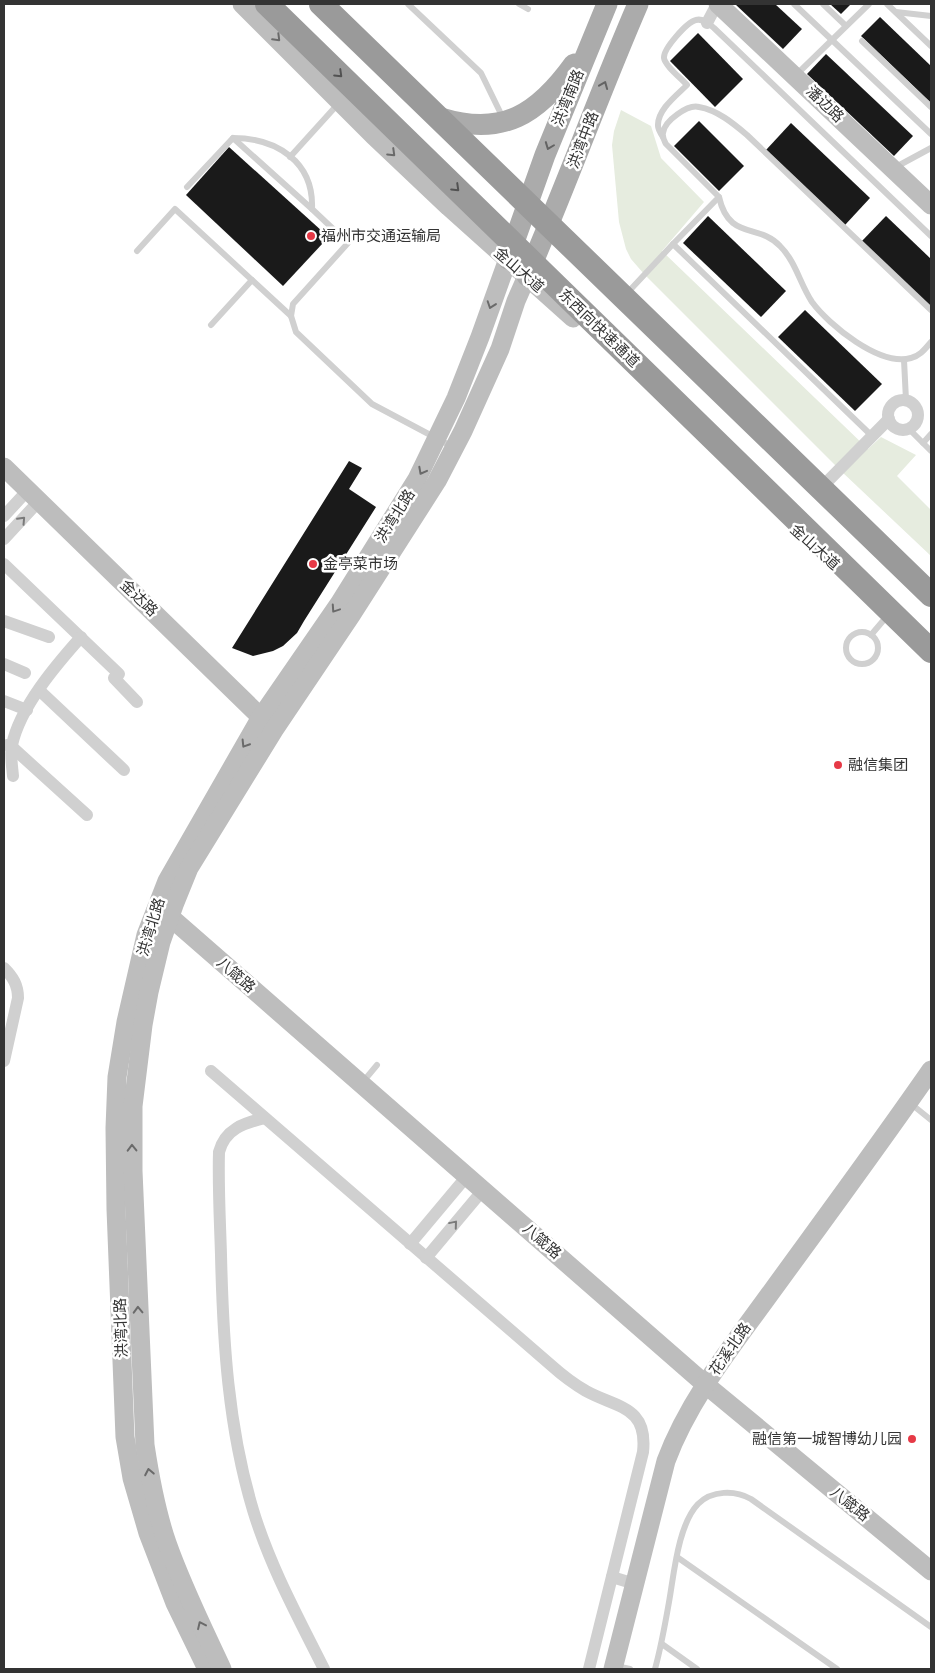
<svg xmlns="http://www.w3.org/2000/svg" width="935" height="1673" viewBox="0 0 935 1673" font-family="'Titillium Web','Noto Sans SC',sans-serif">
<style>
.green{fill:#e6ecdf}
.building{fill:#1a1a1a}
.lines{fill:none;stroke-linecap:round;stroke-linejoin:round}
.lane{stroke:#d0d0d0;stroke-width:6}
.street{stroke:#d0d0d0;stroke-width:12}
.secondary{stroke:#bdbdbd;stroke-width:19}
.primary{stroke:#ababab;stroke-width:21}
.highway-bridge{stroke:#9a9a9a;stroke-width:24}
.oneway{stroke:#6a6a6a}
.oneway2{stroke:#525252}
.oneway3{stroke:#636363}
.oneway4{stroke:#7a7a7a}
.poi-dot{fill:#e63946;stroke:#fff;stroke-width:2}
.labels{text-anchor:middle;stroke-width:5;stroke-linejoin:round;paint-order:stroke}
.street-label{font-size:15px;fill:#333;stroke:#fff}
.poi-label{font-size:15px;fill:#333;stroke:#fff;text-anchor:start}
</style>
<rect width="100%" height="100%" fill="#fff"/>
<!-- green -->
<path class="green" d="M 621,110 L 651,126 L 661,158 L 704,202 L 662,251 L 868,449 L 881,437 L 916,455 L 897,476 L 931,510 L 931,556 L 841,471 L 644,274 L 631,259 L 626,249 L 619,222 L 612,145 L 614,131 Z"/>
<!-- building -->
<g class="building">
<path d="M 735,4 L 775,4 L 802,29 L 783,49 Z"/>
<path d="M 830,4 L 851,4 L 841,14 Z"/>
<path d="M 880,17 L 931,66 L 931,103 L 861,36 Z"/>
<path d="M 698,33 L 743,79 L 715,107 L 670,61 Z"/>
<path d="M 826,54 L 913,136 L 894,156 L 807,74 Z"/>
<path d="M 699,121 L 744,166 L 719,191 L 674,146 Z"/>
<path d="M 791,123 L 870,198 L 845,225 L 766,150 Z"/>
<path d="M 229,147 L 323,232 L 325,236 L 323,243 L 283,286 L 186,195 Z"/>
<path d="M 708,216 L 786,291 L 761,317 L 683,243 Z"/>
<path d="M 886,216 L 931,259 L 931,308 L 861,242 Z"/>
<path d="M 805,310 L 882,384 L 855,411 L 778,337 Z"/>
<path d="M 349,461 L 362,468 L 349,489 L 376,507 L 304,621 L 297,633 L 283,646 L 273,651 L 253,656 L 232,648 Z"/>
</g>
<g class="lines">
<!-- lane -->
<g class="lane">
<path d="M 408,4 L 481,73 L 503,118"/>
<path d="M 519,4 L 528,9"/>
<path d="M 794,4 L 931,134"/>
<path d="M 823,4 L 846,26"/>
<path d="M 887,4 L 931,46"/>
<path d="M 896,12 L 931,16"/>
<path d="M 862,41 L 931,107"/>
<path d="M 796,75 L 869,4"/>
<path d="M 663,137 C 661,134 658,129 658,126 C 657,110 677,95 687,85 C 682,79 665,66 664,58 C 663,49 687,22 696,20 C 703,18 709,24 714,28 L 931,236"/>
<path d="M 233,138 L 312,209"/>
<path d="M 290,157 L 338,104"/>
<path d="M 894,168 L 931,148"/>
<path d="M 187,187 L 233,138 C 277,138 314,162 312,209 L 348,243 L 293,304 L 291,316 L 296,332 L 372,404 L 453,447"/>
<path d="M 719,197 C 729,241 759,223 780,246 C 796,262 800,284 812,302 C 829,325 880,367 911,358 C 920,356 925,349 931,342"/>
<path d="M 673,244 L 719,197 L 666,144 C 664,140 662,137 663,133 C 664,121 688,104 699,107 C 717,110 733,123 747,135 L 931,310"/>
<path d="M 137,251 L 175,209 L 291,316"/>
<path d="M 631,289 L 673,244 L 872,436"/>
<path d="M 211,325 L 252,280"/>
<path d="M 904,360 L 906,400"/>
<path d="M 909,429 L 923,443"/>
<path d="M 931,434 L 923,443 L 931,451"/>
<circle cx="862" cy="648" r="16"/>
<path d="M 871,635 L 888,615"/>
<path d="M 362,1083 L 377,1065"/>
<path d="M 910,1103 L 931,1120"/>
<path d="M 677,1557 L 837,1669"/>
<path d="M 662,1644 L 697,1669"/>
<path d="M 616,1666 L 630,1669"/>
<path d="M 655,1669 C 661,1647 665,1625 669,1602 C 674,1574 678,1525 698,1504 C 712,1490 735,1490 751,1499 L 931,1627"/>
</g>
<!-- street -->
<g class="street">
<path d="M 707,23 L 717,4"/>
<circle cx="903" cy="415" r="15"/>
<path d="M 819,490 L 889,419"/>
<path d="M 4,516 L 28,490"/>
<path d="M 4,539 L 39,501"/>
<path d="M 4,564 L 119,674 L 114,678 L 137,702"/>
<path d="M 4,621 L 49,637"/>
<path d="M 4,664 L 25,673"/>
<path d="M 39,690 L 124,770"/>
<path d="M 4,701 L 27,710"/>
<path d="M 7,745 L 12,747 L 87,815"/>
<path d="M 13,776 C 12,765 10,754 12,745 C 20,707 56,665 81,637"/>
<path d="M 4,968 C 13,977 18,985 18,998 L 4,1061"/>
<path d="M 211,1071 L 552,1366 C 562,1375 574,1384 586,1391 C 617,1408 648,1406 643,1452 L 589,1669"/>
<path d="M 265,1118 C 244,1123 225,1129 219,1152 C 218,1186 220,1221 221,1255 C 223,1341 228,1427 253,1510 C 270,1566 298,1617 324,1669"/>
<path d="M 410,1244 L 467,1176"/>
<path d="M 426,1258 L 483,1190"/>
<path d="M 612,1577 L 635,1584"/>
</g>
<!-- secondary -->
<g class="secondary">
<path d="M 242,4 L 373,135 L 449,207 L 573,318"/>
<path d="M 718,4 L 931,205"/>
<path d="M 4,467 L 270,726"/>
<path d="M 161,909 L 706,1385 L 931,1571"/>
<path d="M 207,1669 L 175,1603 L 148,1533 L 132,1478 L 125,1437 L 116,1209 L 115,1128 L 117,1077 L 126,1022 L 146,935 L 167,881 L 261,717 L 339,604 L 417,479 L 456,398 L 480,337 L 508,259"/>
<path d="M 222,1669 C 203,1628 182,1586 167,1543 C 156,1511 150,1478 145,1445 L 133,1171 L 133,1106 L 143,1025 L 149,992 L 161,942 L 174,905 L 189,868 L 274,730 L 352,614 L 437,481 L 463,431 L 500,349 L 516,301 L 527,276"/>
<path d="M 613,1669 L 666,1461 C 689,1399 733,1345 772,1291 C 825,1218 879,1145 931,1070"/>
</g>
<!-- primary -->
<g class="primary">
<path d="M 441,118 C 503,137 538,114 574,64"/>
<path d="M 508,259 L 545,155 L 607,4"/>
<path d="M 527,276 C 566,186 599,94 638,4"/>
</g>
<!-- highway-bridge -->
<g class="highway-bridge">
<path d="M 267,4 L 931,651"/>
<path d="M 321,4 L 931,595"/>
</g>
</g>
<!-- one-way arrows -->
<defs><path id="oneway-chevron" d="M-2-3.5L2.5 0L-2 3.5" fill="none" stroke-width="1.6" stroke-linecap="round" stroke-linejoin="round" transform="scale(1.25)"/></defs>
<g class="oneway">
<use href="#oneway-chevron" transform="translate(277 38) rotate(45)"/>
<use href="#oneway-chevron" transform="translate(392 153) rotate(44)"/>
<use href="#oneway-chevron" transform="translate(491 305) rotate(109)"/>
<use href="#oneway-chevron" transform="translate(422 471) rotate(118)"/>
<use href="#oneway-chevron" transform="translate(335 609) rotate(124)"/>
<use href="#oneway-chevron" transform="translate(245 744) rotate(122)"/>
<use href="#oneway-chevron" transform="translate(132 1148) rotate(-91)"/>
<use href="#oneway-chevron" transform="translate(138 1310) rotate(-92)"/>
<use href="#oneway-chevron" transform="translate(149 1472) rotate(-101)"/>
<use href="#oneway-chevron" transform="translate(201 1625) rotate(-115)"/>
</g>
<g class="oneway2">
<use href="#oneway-chevron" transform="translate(339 74) rotate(44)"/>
<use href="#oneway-chevron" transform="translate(456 188) rotate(44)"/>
</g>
<g class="oneway3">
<use href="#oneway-chevron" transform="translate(604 85) rotate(-68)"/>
<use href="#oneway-chevron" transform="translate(549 146) rotate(111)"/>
</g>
<g class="oneway4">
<use href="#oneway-chevron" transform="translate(22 520) rotate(-47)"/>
<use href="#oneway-chevron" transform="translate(454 1224) rotate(-50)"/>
</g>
<!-- markers -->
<g class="poi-dot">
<circle cx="311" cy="236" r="5"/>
<circle cx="313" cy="564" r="5"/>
<circle cx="838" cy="765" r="5"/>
<circle cx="912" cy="1439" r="5"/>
</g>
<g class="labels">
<!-- street labels -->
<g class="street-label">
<text transform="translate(568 98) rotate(-68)" y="5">洪湾南路</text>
<text transform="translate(825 104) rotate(44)" y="5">潘边路</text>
<text transform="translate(583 140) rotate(-69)" y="5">洪湾中路</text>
<text transform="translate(519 270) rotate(41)" y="5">金山大道</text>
<text transform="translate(599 328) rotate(44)" y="5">东西向快速通道</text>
<text transform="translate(395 516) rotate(-58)" y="5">洪湾北路</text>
<text transform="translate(815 547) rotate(42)" y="5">金山大道</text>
<text transform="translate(139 598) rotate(44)" y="5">金达路</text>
<text transform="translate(151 927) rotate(-73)" y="5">洪湾北路</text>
<text transform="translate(236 975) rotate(41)" y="5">八箴路</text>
<text transform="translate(542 1241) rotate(41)" y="5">八箴路</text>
<text transform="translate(121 1328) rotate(-92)" y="5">洪湾北路</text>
<text transform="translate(730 1349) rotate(-55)" y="5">花溪北路</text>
<text transform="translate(850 1504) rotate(39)" y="5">八箴路</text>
</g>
<!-- poi labels -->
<g class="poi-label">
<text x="321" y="241">福州市交通运输局</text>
<text x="323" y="569">金亭菜市场</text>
<text x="848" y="770">融信集团</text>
<text x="902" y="1444" text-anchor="end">融信第一城智博幼儿园</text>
</g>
</g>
<!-- border -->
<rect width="935" height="1673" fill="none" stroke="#333333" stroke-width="10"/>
</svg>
